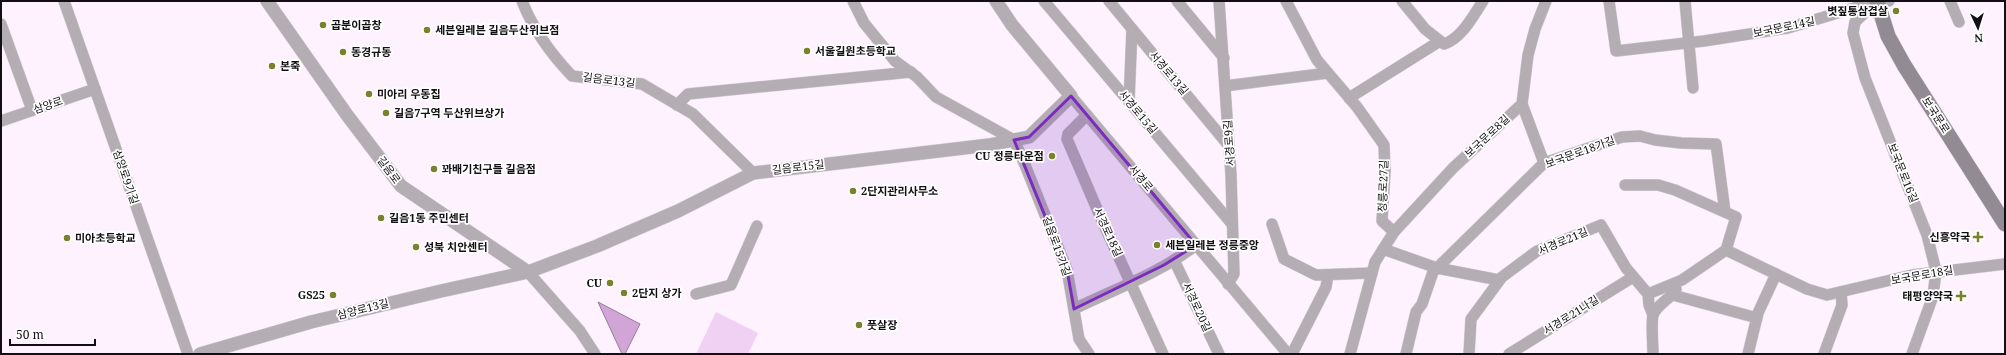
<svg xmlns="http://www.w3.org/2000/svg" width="2006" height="355" viewBox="0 0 2006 355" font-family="'Noto Serif','Noto Sans KR',serif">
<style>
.green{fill:#f0d0f3}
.water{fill:#d1a5d6;stroke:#98789c}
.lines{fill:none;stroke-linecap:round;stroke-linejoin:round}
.minor-casing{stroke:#d7ced8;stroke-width:12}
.tertiary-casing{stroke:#d7ced8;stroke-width:14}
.secondary-casing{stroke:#d7ced8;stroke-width:16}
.minor{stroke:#b4aeb4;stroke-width:11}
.tertiary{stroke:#b4aeb4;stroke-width:13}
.secondary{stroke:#938b94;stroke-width:15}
.marked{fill:#7b2cbf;fill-opacity:0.2;stroke:#7b2cbf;stroke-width:3;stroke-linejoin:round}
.poi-dot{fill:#79812d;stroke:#fff;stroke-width:1.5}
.labels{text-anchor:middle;stroke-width:3.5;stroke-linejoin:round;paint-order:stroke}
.poi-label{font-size:11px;font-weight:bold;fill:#120e13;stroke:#fff;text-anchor:start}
.street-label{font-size:11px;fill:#120e13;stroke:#fff}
</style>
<rect width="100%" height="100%" fill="#fdf2fe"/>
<!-- green -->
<path class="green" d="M 716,312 L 758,333 L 748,354 L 696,354 Z"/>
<!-- water -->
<path class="water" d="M 598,302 L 640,324 L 625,354 L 622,354 Z"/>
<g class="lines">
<defs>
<g id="minor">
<path d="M 64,1 L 188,354"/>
<path d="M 522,1 C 533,29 551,54 572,76 L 642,84 L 693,114 L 753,173"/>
<path d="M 853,1 L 864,23 L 895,61 L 917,77 L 936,97 L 1014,140 L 1025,165 L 1067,270 L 1079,339 L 1089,354"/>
<path d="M 1044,1 L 1232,224"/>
<path d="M 1109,1 L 1229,146"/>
<path d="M 1177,1 L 1224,58"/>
<path d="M 1219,1 L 1231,175 L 1234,274 L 1228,284"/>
<path d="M 1286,1 L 1317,60 L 1357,107 L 1384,145 L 1385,172 L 1382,221 L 1394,232"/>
<path d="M 1402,1 L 1425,29 L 1444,44 C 1462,38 1473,16 1483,1"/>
<path d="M 1609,1 L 1616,51 L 1704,41 L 1788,28 L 1877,1 L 1889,1"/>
<path d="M 1685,1 L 1693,88"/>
<path d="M 1877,1 L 1855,22 L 1853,33 L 1865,78 L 1927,235 L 1936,271 L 1933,296 L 1912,354"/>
<path d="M 1950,1 L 1959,22"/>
<path d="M 1,24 L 32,110"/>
<path d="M 1225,86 L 1328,73"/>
<path d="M 1071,96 L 1288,354"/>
<path d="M 1349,98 L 1440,41"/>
<path d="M 1129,102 L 1132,29"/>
<path d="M 1522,104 L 1544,163"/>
<path d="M 677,105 L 688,94 L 911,72"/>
<path d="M 1087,115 L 1068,134 L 1067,139 L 1100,216 L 1163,354"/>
<path d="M 1,121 L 95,89"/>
<path d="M 1625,185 L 1658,185 L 1675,190 L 1736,217 L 1726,250 L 1682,280 L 1648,294"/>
<path d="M 1272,224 L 1284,259 L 1316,275 L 1372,273"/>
<path d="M 1383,249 L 1437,268 L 1499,280"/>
<path d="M 1726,250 L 1807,289 L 1827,295 L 1912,275 L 2005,264"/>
<path d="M 1174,260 L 1219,354"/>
<path d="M 528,272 L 580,331 L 595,354"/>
<path d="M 696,294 L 731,285 L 757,226"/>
<path d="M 1673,295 L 1757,318"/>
<path d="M 1074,309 C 1115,289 1160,273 1196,245"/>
<path d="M 1292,354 L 1326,287 L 1328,275"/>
<path d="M 1350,354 L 1375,262 L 1394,232 L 1453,168 L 1522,104 L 1528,55 L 1535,29 L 1546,1"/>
<path d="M 1406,354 L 1416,312 L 1422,304 L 1433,272 L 1544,163 L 1622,137 L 1640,136 L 1655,140 L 1681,143 L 1716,144 L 1725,212"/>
<path d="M 1469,354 L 1471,319 L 1502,277 L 1537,251 L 1601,225 L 1626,268 L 1648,294 L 1649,305 L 1653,315"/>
<path d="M 1509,354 L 1633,277"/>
<path d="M 1653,354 C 1653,344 1651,324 1653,315 C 1657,304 1671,299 1676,289"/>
<path d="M 1748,354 L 1758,313 L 1776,274"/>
<path d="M 1824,354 L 1842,305 L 1841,292"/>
</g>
<g id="tertiary">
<path d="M 267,1 L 347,115 L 401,186 L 528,272"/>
<path d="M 200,354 L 311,322 L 441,291 L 528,272 L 597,246 L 678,211 L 753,173 L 989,145 L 1029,137 L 1071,96 L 1012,25 L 996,1"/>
</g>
<path id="secondary" d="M 1877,1 L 1888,36 L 1904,65 L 2005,224"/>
</defs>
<!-- minor casing -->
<use href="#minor" class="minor-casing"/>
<!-- tertiary casing -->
<use href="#tertiary" class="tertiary-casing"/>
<!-- secondary casing -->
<use href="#secondary" class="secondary-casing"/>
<!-- minor -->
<use href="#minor" class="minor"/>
<!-- tertiary -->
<use href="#tertiary" class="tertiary"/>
<!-- secondary -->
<use href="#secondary" class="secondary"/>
</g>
<!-- marked area -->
<path class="marked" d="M 1071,96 L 1196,245 L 1164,265 L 1074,309 L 1067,270 L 1014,140 L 1029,137 Z"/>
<!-- markers -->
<g class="poi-dot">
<circle cx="1896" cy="11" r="4"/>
<circle cx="323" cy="25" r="4"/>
<circle cx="427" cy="30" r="4"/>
<circle cx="807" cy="51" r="4"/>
<circle cx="343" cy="52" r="4"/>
<circle cx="272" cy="66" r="4"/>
<circle cx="369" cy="94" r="4"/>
<circle cx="386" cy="113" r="4"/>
<circle cx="1052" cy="156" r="4"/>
<circle cx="434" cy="169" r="4"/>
<circle cx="853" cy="191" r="4"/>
<circle cx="381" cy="218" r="4"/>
<path d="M1976 231h4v4h4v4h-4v4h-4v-4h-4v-4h4z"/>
<circle cx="67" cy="238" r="4"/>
<circle cx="1157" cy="245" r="4"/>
<circle cx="416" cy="247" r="4"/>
<circle cx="610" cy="283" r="4"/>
<circle cx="624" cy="293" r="4"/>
<circle cx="333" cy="295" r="4"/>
<path d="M1959 290h4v4h4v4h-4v4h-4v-4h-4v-4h4z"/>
<circle cx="859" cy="325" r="4"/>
</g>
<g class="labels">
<!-- poi labels -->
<g class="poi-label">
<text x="1888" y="15" text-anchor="end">볏짚통삼겹살</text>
<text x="331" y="29">곱분이곱창</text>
<text x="435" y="34">세븐일레븐 길음두산위브점</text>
<text x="815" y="55">서울길원초등학교</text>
<text x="351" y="56">동경규동</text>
<text x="280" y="70">본죽</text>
<text x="377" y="98">미아리 우동집</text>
<text x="394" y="117">길음7구역 두산위브상가</text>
<text x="1044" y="160" text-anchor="end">CU 정릉타운점</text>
<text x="442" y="173">꽈배기친구들 길음점</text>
<text x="861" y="195">2단지관리사무소</text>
<text x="389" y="222">길음1동 주민센터</text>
<text x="1970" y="241" text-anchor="end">신흥약국</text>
<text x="75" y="242">미아초등학교</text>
<text x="1165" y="249">세븐일레븐 정릉중앙</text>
<text x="424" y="251">성북 치안센터</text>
<text x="602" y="287" text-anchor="end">CU</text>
<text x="632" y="297">2단지 상가</text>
<text x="325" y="299" text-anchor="end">GS25</text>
<text x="1953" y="300" text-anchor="end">태평양약국</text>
<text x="867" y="329">풋살장</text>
</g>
<!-- street labels -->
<g class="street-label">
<text transform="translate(1784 27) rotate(-12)" y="4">보국문로14길</text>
<text transform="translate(1169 73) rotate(50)" y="4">서경로13길</text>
<text transform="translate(609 80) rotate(7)" y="4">길음로13길</text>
<text transform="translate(48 105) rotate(-19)" y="4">삼양로</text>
<text transform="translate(1138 112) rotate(50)" y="4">서경로15길</text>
<text transform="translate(1936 115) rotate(57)" y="4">보국문로</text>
<text transform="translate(1487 136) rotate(-43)" y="4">보국문로8길</text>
<text transform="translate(1229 143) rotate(-94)" y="4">서경로9길</text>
<text transform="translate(1580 152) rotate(-20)" y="4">보국문로18가길</text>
<text transform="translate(798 167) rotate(-7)" y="4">길음로15길</text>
<text transform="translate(389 170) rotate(53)" y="4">길음로</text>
<text transform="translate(1903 173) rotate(68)" y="4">보국문로16길</text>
<text transform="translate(126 177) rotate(71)" y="4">삼양로9가길</text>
<text transform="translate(1141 178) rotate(50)" y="4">서경로</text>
<text transform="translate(1383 186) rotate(-88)" y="4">정릉로27길</text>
<text transform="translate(1108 232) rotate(65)" y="4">서경로18길</text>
<text transform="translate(1563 241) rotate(-23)" y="4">서경로21길</text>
<text transform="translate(1057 246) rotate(70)" y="4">길음로15가길</text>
<text transform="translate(1922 275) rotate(-10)" y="4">보국문로18길</text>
<text transform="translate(1197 307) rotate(65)" y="4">서경로20길</text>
<text transform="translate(363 309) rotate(-14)" y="4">삼양로13길</text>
<text transform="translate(1571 315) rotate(-32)" y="4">서경로21나길</text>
</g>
</g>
<!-- border -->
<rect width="2006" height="355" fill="none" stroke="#120e13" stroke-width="4"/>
<!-- north arrow -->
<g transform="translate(1978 28) rotate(176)" stroke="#ffffff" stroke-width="3" paint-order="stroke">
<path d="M0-3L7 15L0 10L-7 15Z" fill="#120e13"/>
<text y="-6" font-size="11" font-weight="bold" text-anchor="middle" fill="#120e13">N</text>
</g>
<!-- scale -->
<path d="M10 339v6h85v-6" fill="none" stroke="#120e13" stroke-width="2"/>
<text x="16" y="339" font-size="12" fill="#120e13" stroke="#ffffff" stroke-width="3" paint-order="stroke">50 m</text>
</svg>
